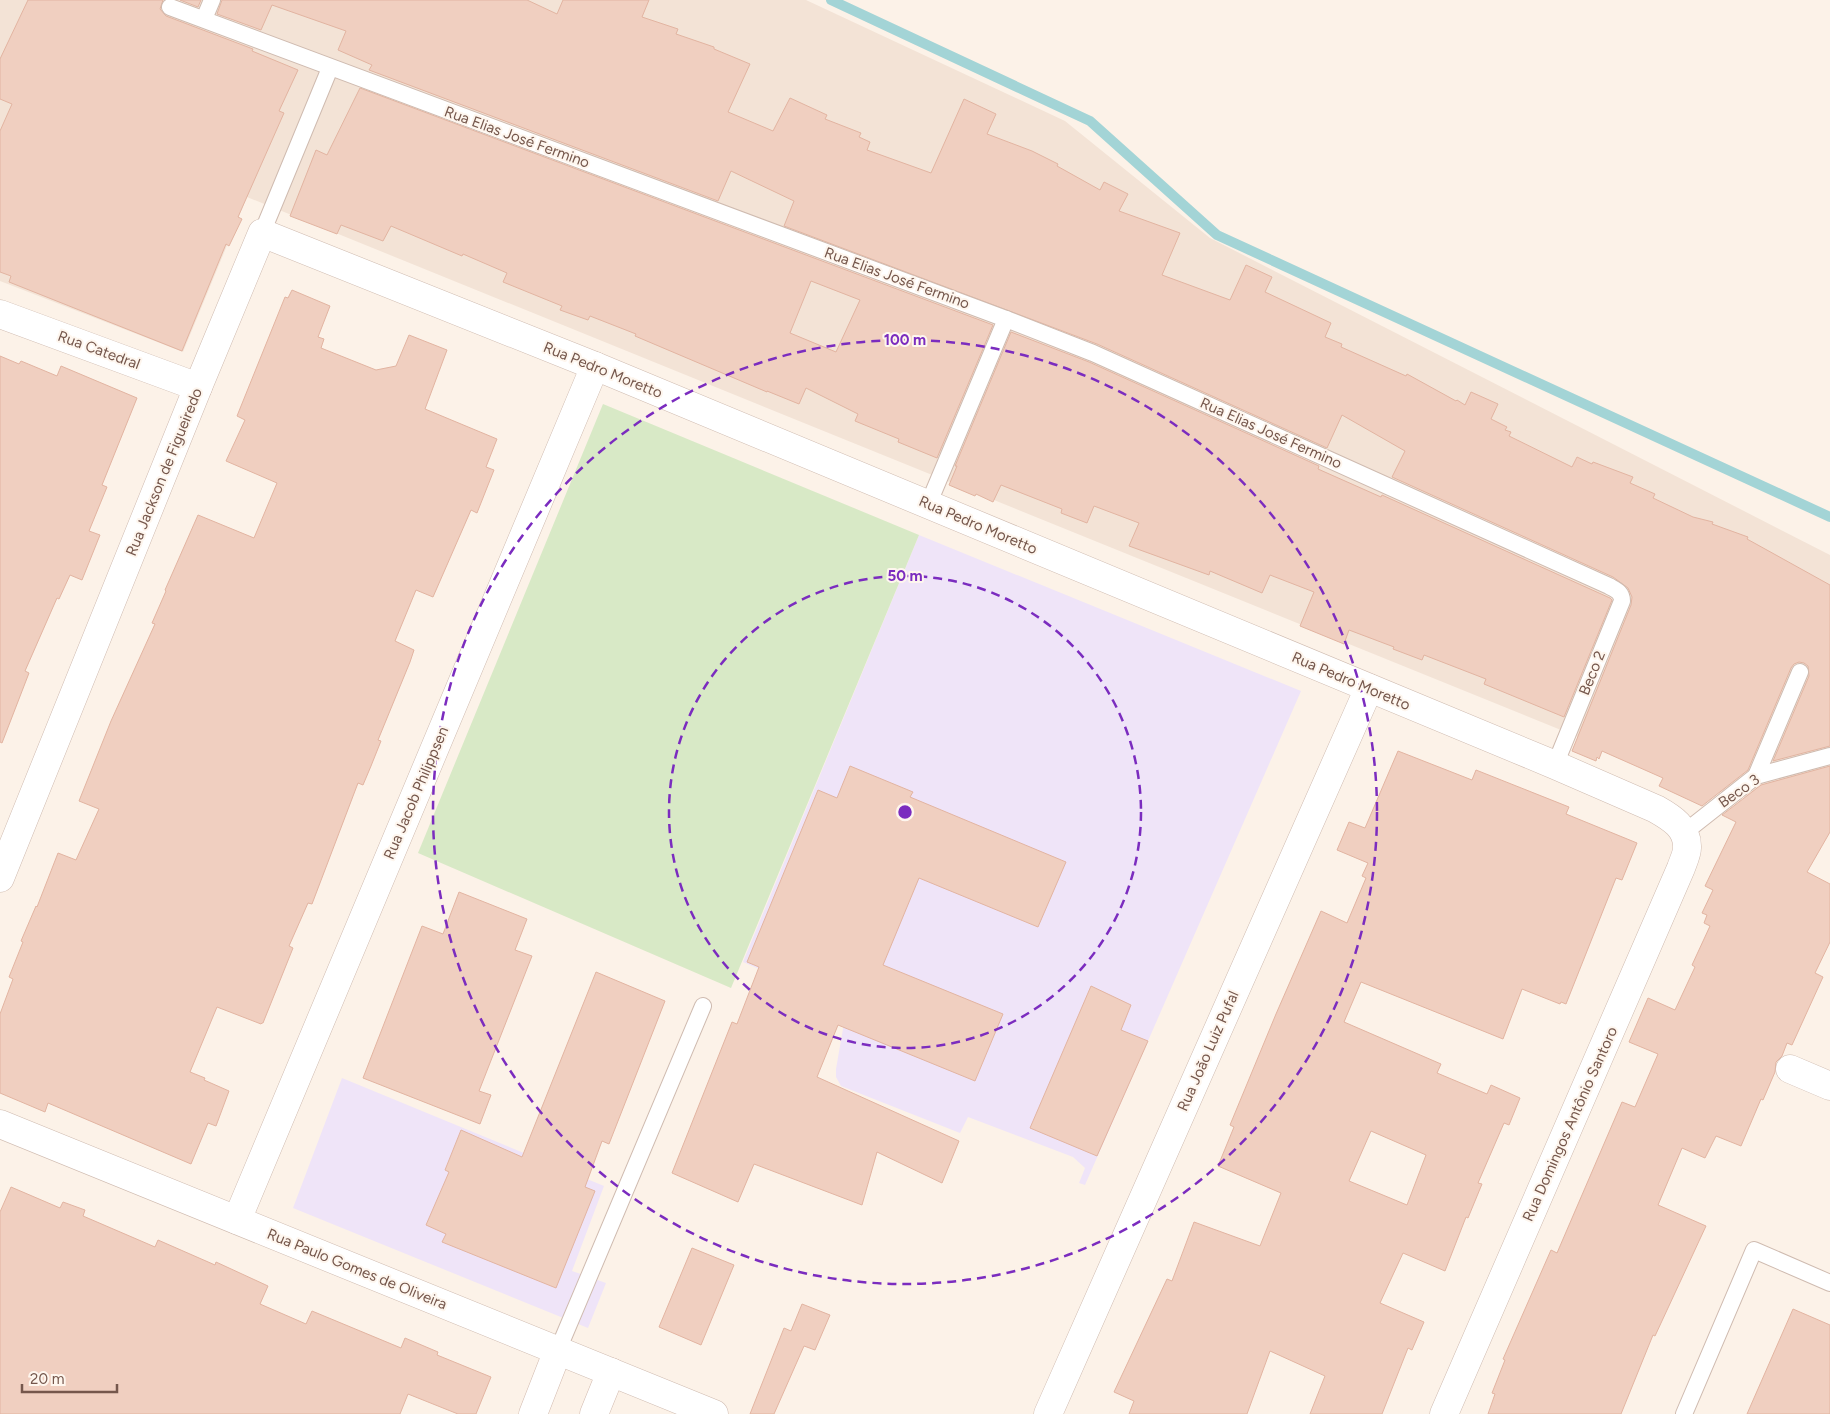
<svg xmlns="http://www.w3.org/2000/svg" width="1830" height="1414" viewBox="0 0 1830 1414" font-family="Figtree,sans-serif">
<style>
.residential{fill:#f3e3d6}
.education{fill:#efe4f8}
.green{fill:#d8e9c6}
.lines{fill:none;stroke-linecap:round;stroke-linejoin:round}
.stream{stroke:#a3d4d6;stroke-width:10}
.building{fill:#f0cfc0;stroke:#e2b4a1;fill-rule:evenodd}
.lane-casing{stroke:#cfbbb0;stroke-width:18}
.street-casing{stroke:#cfbbb0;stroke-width:29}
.secondary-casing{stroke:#d2baae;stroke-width:29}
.lane{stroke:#fff;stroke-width:16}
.street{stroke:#fff;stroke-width:28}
.secondary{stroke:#fff;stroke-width:28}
.ring{fill:none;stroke:#7b2cbf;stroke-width:2.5;stroke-dasharray:9 6}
.labels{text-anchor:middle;stroke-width:4;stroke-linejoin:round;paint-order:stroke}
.street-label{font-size:15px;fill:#75574c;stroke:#fef6ee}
.centre{fill:#7b2cbf;stroke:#fef6ee;stroke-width:2.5}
.ring-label{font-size:15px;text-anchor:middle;font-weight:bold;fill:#7b2cbf;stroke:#fef6ee;stroke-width:4;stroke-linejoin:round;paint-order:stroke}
</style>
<rect width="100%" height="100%" fill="#fcf2e8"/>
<!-- residential -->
<path class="residential" d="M 0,0 L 806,0 L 1065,121 L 1210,238 L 1830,555 L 1830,815 L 1704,788 L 247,197 L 183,352 L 0,281 Z"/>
<!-- education -->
<g class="education">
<path d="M 919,535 L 1301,691 L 1085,1185 L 1079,1183 L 1085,1168 L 1073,1157 L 968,1117 L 960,1133 L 841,1086 L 836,1077 L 836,1069 L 847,1006 L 743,962 Z"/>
<path d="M 342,1078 L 604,1186 L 572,1271 L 606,1283 L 588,1328 L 293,1208 Z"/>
</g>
<!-- green -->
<path class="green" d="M 603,404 L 919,535 L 731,988 L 418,853 Z"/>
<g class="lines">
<!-- stream -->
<path class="stream" d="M 831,0 L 1090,121 L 1217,235 L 1830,517"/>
</g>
<!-- building -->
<g class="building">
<path d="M 28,0 L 163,0 L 160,9 L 166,16 L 253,49 L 252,51 L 298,70 L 279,111 L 284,113 L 238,217 L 242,219 L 229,246 L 226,244 L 182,351 L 9,282 L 11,276 L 0,272 L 0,131 L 12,104 L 0,99 L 0,59 Z"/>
<path d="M 180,0 L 201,0 L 198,7 Z"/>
<path d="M 222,0 L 527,0 L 557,14 L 563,0 L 649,0 L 642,17 L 678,29 L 676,34 L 714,47 L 714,49 L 750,64 L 728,112 L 773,131 L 790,98 L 827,115 L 825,119 L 861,133 L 859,137 L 870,142 L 867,150 L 931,173 L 964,99 L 996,114 L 987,134 L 1032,151 L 1058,164 L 1057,166 L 1100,190 L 1104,182 L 1128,194 L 1119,211 L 1180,233 L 1162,275 L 1230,300 L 1246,265 L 1272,277 L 1265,292 L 1331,323 L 1325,337 L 1342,344 L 1341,347 L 1406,376 L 1407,374 L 1456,401 L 1457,400 L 1465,405 L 1471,392 L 1498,404 L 1491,419 L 1507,427 L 1505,430 L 1511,432 L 1509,436 L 1570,466 L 1572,467 L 1577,457 L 1592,464 L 1593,462 L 1633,477 L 1630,483 L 1655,494 L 1653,498 L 1693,517 L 1713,522 L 1712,524 L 1748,537 L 1747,539 L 1830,585 L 1830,746 L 1773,761 L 1809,676 L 1808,666 L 1804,663 L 1799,662 L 1794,664 L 1791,668 L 1748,770 L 1702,806 L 1659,786 L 1663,778 L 1602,751 L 1599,759 L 1597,757 L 1596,761 L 1572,751 L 1631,605 L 1632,597 L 1628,588 L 1613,577 L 1392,477 L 1405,451 L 1342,415 L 1327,448 L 1097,344 L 784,226 L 794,201 L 731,171 L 718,201 L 369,70 L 372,65 L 338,50 L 346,31 L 272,5 L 261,30 L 217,14 Z"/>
<path d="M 360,88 L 993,325 L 937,458 L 898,442 L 899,439 L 855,421 L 858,414 L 806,388 L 799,404 L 767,391 L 767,392 L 635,336 L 636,334 L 590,316 L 588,320 L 560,310 L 562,306 L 503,282 L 507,273 L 463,254 L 462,256 L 391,226 L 383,241 L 341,225 L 337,234 L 290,216 L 316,150 L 327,155 ZM 811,281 L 860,300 L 836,352 L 790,333 Z"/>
<path d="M 292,290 L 330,306 L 318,337 L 324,339 L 321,348 L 376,370 L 396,366 L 409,335 L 447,350 L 425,409 L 497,439 L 486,467 L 494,470 L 477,513 L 471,510 L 433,597 L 416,590 L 395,641 L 414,650 L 410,662 L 378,740 L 381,741 L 371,766 L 363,785 L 358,783 L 312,904 L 308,903 L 289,946 L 293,948 L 263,1023 L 262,1023 L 261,1024 L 217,1007 L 190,1072 L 205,1078 L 204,1080 L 229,1091 L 216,1126 L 208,1123 L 191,1164 L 48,1103 L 45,1112 L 0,1093 L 0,1014 L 13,979 L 9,977 L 23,942 L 21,941 L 36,906 L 37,907 L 58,853 L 76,860 L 99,809 L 79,801 L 111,721 L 155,624 L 152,623 L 166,591 L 165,590 L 198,515 L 254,538 L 277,483 L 226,461 L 245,420 L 237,416 L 285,297 L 288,298 Z"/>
<path d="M 1011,332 L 1089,362 L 1319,466 L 1318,469 L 1381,497 L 1382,495 L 1610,598 L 1612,600 L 1564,717 L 1484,684 L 1486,679 L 1424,655 L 1422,660 L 1393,649 L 1394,647 L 1349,630 L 1344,644 L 1300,626 L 1314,592 L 1270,575 L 1262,593 L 1210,571 L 1209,575 L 1129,546 L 1139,523 L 1094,506 L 1087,523 L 1061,513 L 1062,509 L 1001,485 L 993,502 L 976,494 L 975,496 L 949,485 L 957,466 L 955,466 Z"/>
<path d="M 0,356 L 19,364 L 21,361 L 57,376 L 61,366 L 137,398 L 102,485 L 107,487 L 89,531 L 100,535 L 82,580 L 70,575 L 59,599 L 57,598 L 25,671 L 29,673 L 2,743 L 0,742 Z"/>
<path d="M 1398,751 L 1472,780 L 1476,770 L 1569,807 L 1566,814 L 1637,843 L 1622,880 L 1616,878 L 1566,1004 L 1561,1002 L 1560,1004 L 1522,989 L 1503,1039 L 1361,982 L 1344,1022 L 1441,1064 L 1437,1073 L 1487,1094 L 1491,1085 L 1520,1098 L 1509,1125 L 1504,1123 L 1478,1183 L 1482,1184 L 1468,1218 L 1466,1217 L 1445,1271 L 1403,1253 L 1380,1303 L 1424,1322 L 1412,1350 L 1408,1348 L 1382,1414 L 1310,1414 L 1325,1376 L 1270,1351 L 1247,1414 L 1129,1414 L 1134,1401 L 1114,1392 L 1167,1279 L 1172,1281 L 1194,1222 L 1260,1246 L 1281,1193 L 1218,1166 L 1234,1127 L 1230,1125 L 1276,1014 L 1321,911 L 1347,923 L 1366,878 L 1362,876 L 1368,863 L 1337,850 L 1349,822 L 1365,828 ZM 1371,1131 L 1426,1155 L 1407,1205 L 1349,1181 Z"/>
<path d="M 850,766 L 913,792 L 910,797 L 1066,862 L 1038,927 L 919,878 L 883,965 L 1003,1014 L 975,1081 L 838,1025 L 817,1077 L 959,1141 L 942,1183 L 877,1152 L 862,1205 L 754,1164 L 738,1202 L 672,1173 L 732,1022 L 737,1024 L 759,967 L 747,962 L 818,790 L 837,798 Z"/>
<path d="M 1830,766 L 1830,832 L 1807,872 L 1830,884 L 1830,942 L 1815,973 L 1823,977 L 1792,1045 L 1787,1043 L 1782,1056 L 1776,1062 L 1775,1072 L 1763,1100 L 1761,1099 L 1741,1146 L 1716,1136 L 1705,1158 L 1682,1148 L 1658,1205 L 1706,1226 L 1655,1336 L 1653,1335 L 1621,1414 L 1488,1414 L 1495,1394 L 1492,1393 L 1505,1360 L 1503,1359 L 1551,1250 L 1557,1253 L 1622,1102 L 1635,1107 L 1658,1054 L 1629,1042 L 1648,998 L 1675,1010 L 1695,967 L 1692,965 L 1710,926 L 1704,923 L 1707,915 L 1702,913 L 1713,890 L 1705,886 L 1736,822 L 1722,815 L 1761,785 Z"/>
<path d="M 459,892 L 527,919 L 515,950 L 532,956 L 479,1091 L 491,1095 L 480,1124 L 363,1078 L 422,926 L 443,934 Z"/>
<path d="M 596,972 L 665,1001 L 609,1144 L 602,1141 L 585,1187 L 595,1191 L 556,1288 L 442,1242 L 446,1234 L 426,1225 L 449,1172 L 445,1170 L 461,1130 L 522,1157 Z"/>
<path d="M 1091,986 L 1131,1005 L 1121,1030 L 1148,1041 L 1097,1156 L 1030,1128 Z"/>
<path d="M 11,1187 L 60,1208 L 63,1202 L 85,1210 L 83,1216 L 155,1247 L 158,1240 L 215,1265 L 216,1262 L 268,1286 L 260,1304 L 306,1324 L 312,1311 L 401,1348 L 405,1338 L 438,1352 L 437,1355 L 491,1377 L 476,1414 L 458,1414 L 408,1394 L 400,1414 L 0,1414 L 0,1212 Z"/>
<path d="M 692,1248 L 734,1265 L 701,1345 L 659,1327 Z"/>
<path d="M 802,1304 L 830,1315 L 815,1350 L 804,1346 L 774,1414 L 750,1414 L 784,1328 L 791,1331 Z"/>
<path d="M 1793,1309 L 1830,1325 L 1830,1414 L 1747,1414 Z"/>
</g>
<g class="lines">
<defs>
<g id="lane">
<path d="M 170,7 L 1006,319 L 1093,353 L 1609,586 C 1616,590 1622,592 1622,601 L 1555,765"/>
<path d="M 204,19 L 212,0"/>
<path d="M 262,233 L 330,68"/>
<path d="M 928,505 L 1006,319"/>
<path d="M 1756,776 L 1800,672"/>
<path d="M 1685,832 L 1756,776 L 1830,756"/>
<path d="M 558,1350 L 703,1006"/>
<path d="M 1684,1414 L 1754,1250 L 1830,1283"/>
</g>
<g id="street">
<path d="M 0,314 L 198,387"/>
<path d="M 0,878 L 198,387 L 262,233 L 595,366 L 1555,765 L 1656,809 C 1672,818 1688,828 1687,848 C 1687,854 1683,862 1681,868 L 1444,1414"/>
<path d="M 1790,1069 L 1830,1086"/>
<path d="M 0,1124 L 714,1414"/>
<path d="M 237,1220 L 595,366"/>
<path d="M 1048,1414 L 1369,688"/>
</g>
<g id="secondary">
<path d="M 533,1414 L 558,1350"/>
<path d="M 594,1414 L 611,1372"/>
</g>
</defs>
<!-- lane casing -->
<use href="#lane" class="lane-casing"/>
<!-- street casing -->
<use href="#street" class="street-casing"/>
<!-- secondary casing -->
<use href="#secondary" class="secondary-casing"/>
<!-- lane -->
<use href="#lane" class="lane"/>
<!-- street -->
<use href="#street" class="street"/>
<!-- secondary -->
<use href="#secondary" class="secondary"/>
</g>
<!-- distance rings -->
<g class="ring">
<circle cx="905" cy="812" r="236"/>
<circle cx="905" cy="812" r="472"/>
</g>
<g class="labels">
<!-- street labels -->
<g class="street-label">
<text transform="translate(517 137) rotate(20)" y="5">Rua Elias José Fermino</text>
<text transform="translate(897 278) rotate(20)" y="5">Rua Elias José Fermino</text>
<text transform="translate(99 350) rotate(20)" y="5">Rua Catedral</text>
<text transform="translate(603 370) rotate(22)" y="5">Rua Pedro Moretto</text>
<text transform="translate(1271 433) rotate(24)" y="5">Rua Elias José Fermino</text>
<text transform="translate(164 472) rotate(-68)" y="5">Rua Jackson de Figueiredo</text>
<text transform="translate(978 525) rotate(23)" y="5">Rua Pedro Moretto</text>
<text transform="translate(1592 673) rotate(-68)" y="5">Beco 2</text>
<text transform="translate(1351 681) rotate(23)" y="5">Rua Pedro Moretto</text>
<text transform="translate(1739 791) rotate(-35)" y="5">Beco 3</text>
<text transform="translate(416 793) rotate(-67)" y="5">Rua Jacob Philippsen</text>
<text transform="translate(1208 1051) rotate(-66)" y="5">Rua João Luiz Pufal</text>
<text transform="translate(1570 1124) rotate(-66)" y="5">Rua Domingos Antônio Santoro</text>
<text transform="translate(357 1269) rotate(22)" y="5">Rua Paulo Gomes de Oliveira</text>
</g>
</g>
<circle cx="905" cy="812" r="8" class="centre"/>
<g class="ring-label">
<text x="905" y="345">100 m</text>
<text x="905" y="581">50 m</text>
</g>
<!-- scale -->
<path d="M22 1384v8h95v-8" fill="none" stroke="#75574c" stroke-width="2.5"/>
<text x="30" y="1384" font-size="15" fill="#75574c" stroke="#fef6ee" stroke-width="4" paint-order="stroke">20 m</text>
</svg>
